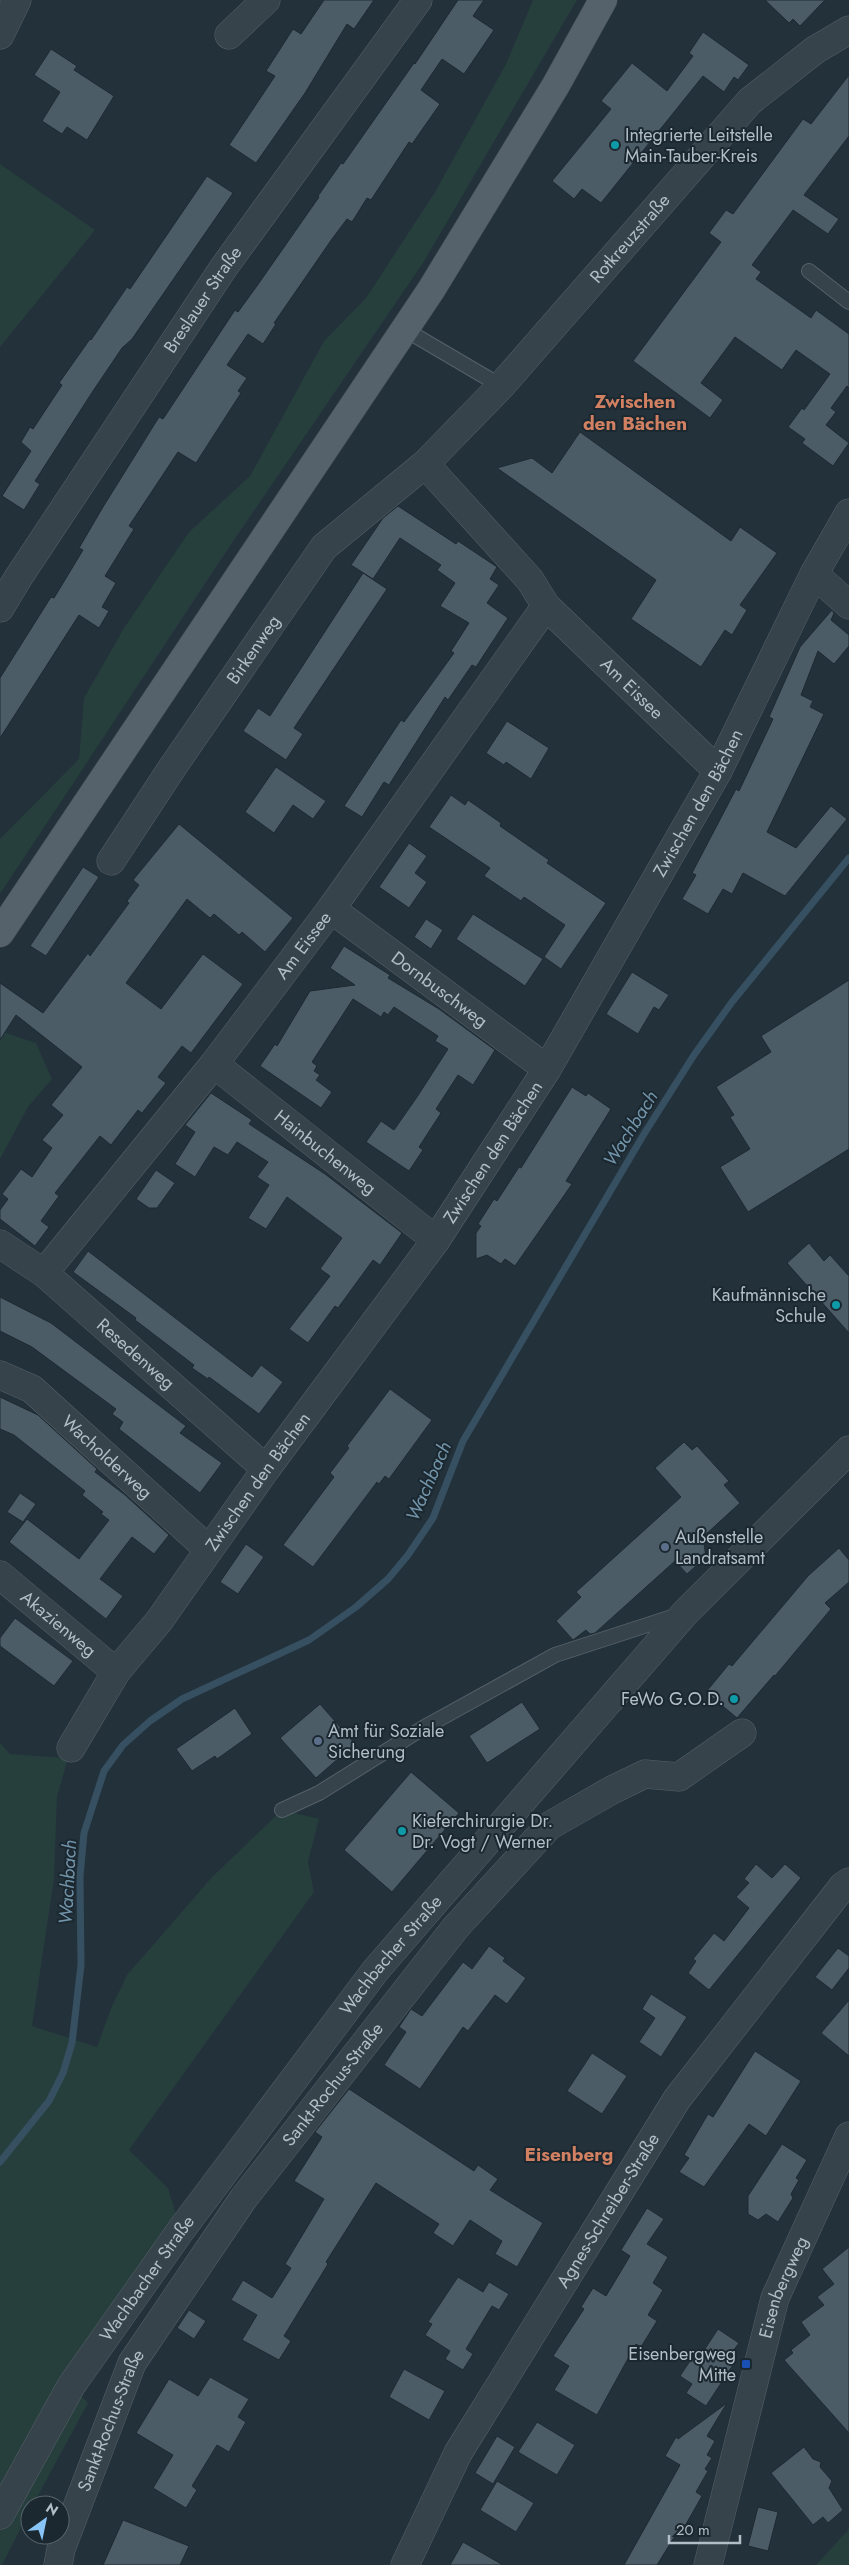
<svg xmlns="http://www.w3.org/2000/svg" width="849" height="2565" viewBox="0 0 849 2565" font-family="Jost,sans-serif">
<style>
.green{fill:#263e3c}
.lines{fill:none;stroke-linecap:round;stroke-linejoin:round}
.stream{stroke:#365062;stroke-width:7}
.building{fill:#4c5c67;stroke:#1e2a32}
.service-casing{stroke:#556169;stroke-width:16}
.minor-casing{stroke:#556169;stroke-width:29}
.tertiary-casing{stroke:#556169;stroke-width:29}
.primary-casing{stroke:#404c54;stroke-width:29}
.service{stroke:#37434b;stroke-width:14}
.minor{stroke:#37434b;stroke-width:28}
.tertiary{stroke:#37434b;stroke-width:28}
.primary{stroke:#55626b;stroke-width:28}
.culture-dot{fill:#0f9aa8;stroke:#1c2830;stroke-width:2}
.service-dot{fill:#5c6f8a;stroke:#1c2830;stroke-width:2}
.transit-dot{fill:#1a4fb4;stroke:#1c2830;stroke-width:2}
.labels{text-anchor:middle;stroke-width:4;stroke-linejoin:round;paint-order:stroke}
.poi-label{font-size:18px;fill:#b2bec7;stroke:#1c2830;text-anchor:start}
.street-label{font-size:18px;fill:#b2bec7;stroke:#1c2830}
.neighbourhood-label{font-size:19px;font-weight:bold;fill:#d28062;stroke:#1c2830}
.water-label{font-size:19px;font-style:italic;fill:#7294aa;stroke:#1c2830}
</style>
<rect width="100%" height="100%" fill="#23313b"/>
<!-- green -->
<g class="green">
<path d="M 533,0 L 577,0 L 423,263 L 230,546 L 0,894 L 0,839 L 79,759 L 84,698 L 124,628 L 189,532 L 250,476 L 324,341 L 366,298 L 435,192 L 506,64 Z"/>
<path d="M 0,164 L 95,230 L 0,347 Z"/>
<path d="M 0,1031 L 36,1043 L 52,1079 L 28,1107 L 0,1159 Z"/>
<path d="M 0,1743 L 10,1754 L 68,1758 L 57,1797 L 54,1879 L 32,2026 L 97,2047 L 111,2008 L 127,1975 L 212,1877 L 282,1810 L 319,1819 L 308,1862 L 314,1892 L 129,2150 L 168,2188 L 181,2230 L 72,2386 L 88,2403 L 33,2505 L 30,2505 L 30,2510 L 2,2565 L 0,2565 Z"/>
<path d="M 849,2528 L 849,2565 L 816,2565 L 848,2530 Z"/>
</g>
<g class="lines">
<!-- stream -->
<path class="stream" d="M 0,2162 L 49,2101 L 63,2073 L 72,2043 L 81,1965 L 80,1876 L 84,1833 L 104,1771 L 123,1745 L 150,1721 L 182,1699 L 309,1640 L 356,1607 L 388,1579 L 408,1555 L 433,1518 L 463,1441 L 644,1134 L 694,1055 L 732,1002 L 849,858"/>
</g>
<!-- building -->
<g class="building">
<path d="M 324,0 L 374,0 L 354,29 L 347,24 L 305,93 L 256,163 L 229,145 L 275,76 L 266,71 L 293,29 L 301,34 Z"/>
<path d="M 458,0 L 484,0 L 473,16 L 494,30 L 464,74 L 442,59 L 421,90 L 440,104 L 412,144 L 409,142 L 371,200 L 367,198 L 352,222 L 347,219 L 332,239 L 274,323 L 276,324 L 263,344 L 248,334 L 227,365 L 247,378 L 238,391 L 241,393 L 196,463 L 178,452 L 129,526 L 134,529 L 105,576 L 116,583 L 102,607 L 109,611 L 99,628 L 79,615 L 0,738 L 0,678 L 51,597 L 54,598 L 83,550 L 79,548 L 103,507 L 159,417 L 163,419 L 235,310 L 238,312 L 259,283 L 319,197 L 318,196 L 341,163 L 343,164 L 414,63 L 415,64 Z"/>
<path d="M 765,0 L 825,0 L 800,26 L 793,19 L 789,23 Z"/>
<path d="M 703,32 L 749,65 L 738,80 L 734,77 L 724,92 L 703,76 L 601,203 L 582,189 L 574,199 L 552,181 L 611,109 L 601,101 L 632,63 L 667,91 L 693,56 L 689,53 Z"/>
<path d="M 51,49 L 77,66 L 74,70 L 114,96 L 87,140 L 67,127 L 62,134 L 42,121 L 60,92 L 34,75 Z"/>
<path d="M 849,75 L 849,136 L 804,195 L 839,219 L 828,234 L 793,210 L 752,265 L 761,272 L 756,279 L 811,318 L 816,310 L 849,334 L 849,388 L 847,386 L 831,408 L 836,412 L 826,425 L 849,443 L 833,466 L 802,443 L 805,439 L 788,427 L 802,408 L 804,410 L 830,374 L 796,350 L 782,370 L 735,337 L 701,383 L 723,400 L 710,418 L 633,361 L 721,242 L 709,233 L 726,210 L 733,214 L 803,119 L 811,124 Z"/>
<path d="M 207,176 L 233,193 L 132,339 L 122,348 L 93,391 L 35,481 L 40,484 L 24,510 L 2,496 L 31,451 L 21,442 L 30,427 L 33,429 L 62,385 L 59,383 L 90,339 L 91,340 L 127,287 L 130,289 Z"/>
<path d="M 580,432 L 731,541 L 740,527 L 777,553 L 740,605 L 747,610 L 732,635 L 725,630 L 701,667 L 631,619 L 656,580 L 497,468 L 532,458 L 552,473 Z"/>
<path d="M 398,506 L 456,544 L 458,541 L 497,567 L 490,579 L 499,585 L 487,603 L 508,618 L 476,667 L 472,665 L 448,700 L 445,697 L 389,785 L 384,782 L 362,817 L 344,806 L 401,720 L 404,722 L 454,653 L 451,651 L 469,623 L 440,606 L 455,583 L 437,570 L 441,565 L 400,538 L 373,579 L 351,565 L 383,518 Z"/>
<path d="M 363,573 L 387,589 L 294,728 L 303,734 L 286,760 L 243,731 L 258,708 L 270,716 Z"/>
<path d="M 832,610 L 834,613 L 831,620 L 849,635 L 849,646 L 834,664 L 818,651 L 801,695 L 813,701 L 810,707 L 824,714 L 767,832 L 796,848 L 831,806 L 847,819 L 785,896 L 743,873 L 732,894 L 723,889 L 708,914 L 682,899 L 696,875 L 692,873 L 736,789 L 739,791 L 773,719 L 769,717 L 800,647 Z"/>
<path d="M 507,721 L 549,748 L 531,779 L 506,762 L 504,765 L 486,753 Z"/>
<path d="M 276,767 L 326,801 L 313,819 L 293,805 L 274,833 L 245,812 Z"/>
<path d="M 451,795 L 465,805 L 468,800 L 501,823 L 500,826 L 549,860 L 547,863 L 606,903 L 561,969 L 544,957 L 565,925 L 524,897 L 521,901 L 484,876 L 490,868 L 429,827 Z"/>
<path d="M 179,824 L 293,918 L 265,952 L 242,932 L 239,935 L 214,914 L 210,918 L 187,899 L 126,983 L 161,1009 L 203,954 L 243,984 L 191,1053 L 182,1046 L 158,1077 L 166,1083 L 142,1113 L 138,1110 L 111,1145 L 100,1136 L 55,1193 L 59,1196 L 41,1221 L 49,1227 L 35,1246 L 0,1219 L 0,1210 L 8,1199 L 2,1194 L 21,1169 L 32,1177 L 52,1148 L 42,1140 L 63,1115 L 51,1105 L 82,1067 L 16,1015 L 0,1040 L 0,983 L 43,1013 L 88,953 L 90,956 L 129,903 L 127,901 L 139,885 L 133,880 Z"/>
<path d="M 409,843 L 427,856 L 415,873 L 427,882 L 409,908 L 379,887 Z"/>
<path d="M 83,867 L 99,877 L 46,956 L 30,946 Z"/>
<path d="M 473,914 L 543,959 L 525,986 L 456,939 Z"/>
<path d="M 426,919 L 443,930 L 431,949 L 414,937 Z"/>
<path d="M 344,946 L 390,975 L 388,978 L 439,1009 L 495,1050 L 473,1085 L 458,1075 L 436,1109 L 441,1113 L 419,1147 L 423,1150 L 409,1171 L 366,1142 L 381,1121 L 394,1130 L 417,1097 L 448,1049 L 435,1041 L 438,1036 L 394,1007 L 388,1015 L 384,1012 L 381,1017 L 353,999 L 312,1062 L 317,1066 L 314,1071 L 320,1075 L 316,1080 L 332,1092 L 321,1108 L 260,1066 L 275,1044 L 277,1046 L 310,991 L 355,985 L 330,968 Z"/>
<path d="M 632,972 L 669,995 L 659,1010 L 654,1007 L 638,1034 L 606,1014 Z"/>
<path d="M 849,980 L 849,1149 L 748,1212 L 720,1167 L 750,1149 L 730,1117 L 734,1115 L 716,1087 L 771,1052 L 761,1036 Z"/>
<path d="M 572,1087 L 586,1096 L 588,1093 L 611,1109 L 566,1181 L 572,1184 L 515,1266 L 505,1259 L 501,1264 L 487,1255 L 476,1259 L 476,1233 L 481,1226 L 478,1224 L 494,1199 L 497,1201 L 519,1167 L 521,1168 Z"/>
<path d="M 211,1093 L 252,1120 L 249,1124 L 325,1174 L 402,1233 L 380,1265 L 373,1260 L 338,1308 L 335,1306 L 308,1343 L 289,1329 L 330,1276 L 320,1269 L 342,1238 L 287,1197 L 266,1229 L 248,1218 L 269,1185 L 257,1177 L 268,1162 L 237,1142 L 228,1155 L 214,1147 L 195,1177 L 175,1164 L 195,1132 L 185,1125 Z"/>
<path d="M 156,1170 L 175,1183 L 157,1208 L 149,1208 L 136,1199 Z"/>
<path d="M 809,1243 L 824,1261 L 830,1255 L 849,1276 L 849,1333 L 787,1263 Z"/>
<path d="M 88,1251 L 252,1377 L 261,1365 L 283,1382 L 259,1414 L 209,1377 L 208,1379 L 192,1368 L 194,1365 L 135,1320 L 136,1318 L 73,1272 Z"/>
<path d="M 0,1297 L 51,1323 L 186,1426 L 180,1433 L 222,1463 L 200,1493 L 119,1429 L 123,1422 L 112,1414 L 116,1409 L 32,1347 L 0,1331 Z"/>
<path d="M 390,1389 L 432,1420 L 389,1479 L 385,1476 L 379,1484 L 377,1482 L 313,1567 L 283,1545 L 334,1477 L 330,1473 L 349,1448 L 347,1446 Z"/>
<path d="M 0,1397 L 38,1415 L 97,1469 L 95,1472 L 125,1495 L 169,1535 L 154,1554 L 132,1537 L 100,1579 L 123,1596 L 106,1619 L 9,1542 L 27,1519 L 79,1559 L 109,1520 L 101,1514 L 103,1512 L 82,1495 L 85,1491 L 14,1435 L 0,1429 Z"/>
<path d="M 684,1442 L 692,1450 L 697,1446 L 729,1481 L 724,1485 L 740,1503 L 703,1537 L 706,1557 L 687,1574 L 675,1561 L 595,1633 L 590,1634 L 586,1630 L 573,1640 L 556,1621 L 581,1597 L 576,1592 L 681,1497 L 655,1468 Z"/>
<path d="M 20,1493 L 36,1504 L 23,1522 L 7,1512 Z"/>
<path d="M 246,1544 L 264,1557 L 238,1594 L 220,1582 Z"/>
<path d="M 839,1548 L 849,1560 L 849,1582 L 825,1603 L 831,1609 L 775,1676 L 774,1675 L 737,1718 L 706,1692 L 729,1664 L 732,1666 L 808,1576 Z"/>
<path d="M 15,1618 L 73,1661 L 54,1686 L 0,1646 L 0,1638 Z"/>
<path d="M 522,1702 L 540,1729 L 487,1763 L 469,1736 Z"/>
<path d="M 320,1704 L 355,1744 L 316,1778 L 280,1738 Z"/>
<path d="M 235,1708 L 252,1734 L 217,1759 L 215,1756 L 192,1771 L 176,1749 Z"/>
<path d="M 411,1772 L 459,1813 L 392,1892 L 344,1850 Z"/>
<path d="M 756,1864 L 772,1878 L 785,1864 L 801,1878 L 709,1990 L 688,1973 L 696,1961 L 693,1959 L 714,1933 L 724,1941 L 749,1908 L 736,1897 L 749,1883 L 744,1879 Z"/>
<path d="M 489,1946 L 505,1958 L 503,1961 L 526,1978 L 507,2004 L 495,1995 L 468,2031 L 463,2027 L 420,2089 L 384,2065 L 406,2032 L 399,2027 L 411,2009 L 422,2016 L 463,1962 L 472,1969 Z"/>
<path d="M 838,1948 L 849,1956 L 849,1968 L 832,1990 L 815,1977 Z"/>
<path d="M 651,1994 L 687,2017 L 661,2057 L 639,2042 L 655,2018 L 642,2009 Z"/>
<path d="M 849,2000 L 849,2056 L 821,2033 Z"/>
<path d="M 755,2051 L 801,2081 L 766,2136 L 749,2124 L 704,2187 L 679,2172 L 689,2158 L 684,2155 L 708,2114 L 713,2117 Z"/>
<path d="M 592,2053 L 627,2076 L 602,2114 L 567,2091 Z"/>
<path d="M 349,2089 L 474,2171 L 478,2165 L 498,2179 L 490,2190 L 543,2223 L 517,2267 L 495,2254 L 502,2241 L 470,2220 L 453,2246 L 433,2233 L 439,2224 L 376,2183 L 326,2262 L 328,2264 L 284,2336 L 291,2341 L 279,2360 L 242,2340 L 257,2315 L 231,2300 L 243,2280 L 272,2298 L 291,2268 L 285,2264 L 324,2199 L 294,2181 L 322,2137 L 315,2132 Z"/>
<path d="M 782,2144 L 807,2160 L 796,2178 L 799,2180 L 791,2194 L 793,2198 L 778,2222 L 766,2214 L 758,2220 L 748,2214 L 748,2196 Z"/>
<path d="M 647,2208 L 664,2219 L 647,2244 L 668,2257 L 653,2283 L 663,2290 L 648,2315 L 657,2321 L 641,2347 L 636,2344 L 597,2415 L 554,2390 L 569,2366 L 553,2356 L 584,2309 L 581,2307 L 593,2288 L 606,2296 L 630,2256 L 621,2250 Z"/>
<path d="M 849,2247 L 849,2433 L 784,2360 L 793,2353 L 791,2350 L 810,2335 L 801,2322 L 824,2305 L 817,2297 L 834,2284 L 822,2269 Z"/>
<path d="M 458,2277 L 483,2292 L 489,2282 L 509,2294 L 499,2310 L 492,2306 L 466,2349 L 473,2354 L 463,2370 L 445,2359 L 450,2351 L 425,2335 L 432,2324 L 428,2322 Z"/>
<path d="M 189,2310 L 206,2321 L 194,2339 L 177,2328 Z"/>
<path d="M 718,2329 L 739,2343 L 730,2355 L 737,2359 L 706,2406 L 686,2393 L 692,2384 L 680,2376 L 692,2358 L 697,2361 Z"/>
<path d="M 404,2369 L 445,2391 L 429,2420 L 389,2397 Z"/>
<path d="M 210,2377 L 249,2399 L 238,2417 L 246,2422 L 229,2452 L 217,2445 L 192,2486 L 197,2490 L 186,2508 L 153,2488 L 173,2455 L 136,2433 L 169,2379 L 198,2396 Z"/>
<path d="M 727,2403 L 707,2436 L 715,2441 L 707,2455 L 712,2458 L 705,2469 L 708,2471 L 696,2492 L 702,2496 L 681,2533 L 678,2531 L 657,2565 L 624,2565 L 680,2465 L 665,2456 L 676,2437 L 678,2439 Z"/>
<path d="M 537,2422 L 575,2445 L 557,2475 L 518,2452 Z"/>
<path d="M 497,2436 L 515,2447 L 493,2484 L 475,2473 Z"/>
<path d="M 804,2447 L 813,2459 L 821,2462 L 820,2467 L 832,2481 L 829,2488 L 843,2510 L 828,2523 L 823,2517 L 813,2525 L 771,2473 Z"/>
<path d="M 497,2481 L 534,2503 L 516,2532 L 480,2510 Z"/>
<path d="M 758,2507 L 778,2512 L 768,2551 L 748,2546 Z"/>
<path d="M 123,2520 L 189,2546 L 180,2565 L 103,2565 Z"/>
<path d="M 463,2542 L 503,2565 L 450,2565 Z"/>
</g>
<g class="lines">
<defs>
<g id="service">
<path d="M 809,271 L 849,302"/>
<path d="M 404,329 L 501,386"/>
<path d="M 282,1810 L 319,1793 L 423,1728 L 555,1655 L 678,1615"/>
</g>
<g id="minor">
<path d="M 0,35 L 17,0"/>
<path d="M 229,35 L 266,0"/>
<path id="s1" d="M 425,464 L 530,580 L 546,606 L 718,771"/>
<path d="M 814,574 L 849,605"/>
<path id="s2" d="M 0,608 L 18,578 L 224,267 L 418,0"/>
<path id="s3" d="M 111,861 L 172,768 L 324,547 L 425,464 L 501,386 L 750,101 L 815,50 L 849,30"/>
<path id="s4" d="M 331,909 L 547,1069"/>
<path id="s5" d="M 214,1064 L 436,1240"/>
<path id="s6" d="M 0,1244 L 44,1273 L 266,1469"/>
<path id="s7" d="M 44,1273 L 214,1064 L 331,909 L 546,606"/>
<path id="s8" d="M 0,1375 L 32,1389 L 208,1549"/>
<path id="s9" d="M 0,1575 L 116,1672"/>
<path id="s10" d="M 71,1748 L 116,1672 L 159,1621 L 266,1469 L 436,1240 L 547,1069 L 718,771 L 814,574 L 849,513"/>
<path id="s11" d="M 58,2565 L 61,2549 L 132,2363 L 243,2199 L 456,1927 L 549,1826 L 612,1790 L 645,1774 L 679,1777 L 742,1733"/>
<path id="s12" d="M 405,2565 L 458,2453 L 677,2099 L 843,1886 L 849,1882"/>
<path id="s13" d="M 708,2565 L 775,2298 L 849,2136"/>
</g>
<g id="tertiary">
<path id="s14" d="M 0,2515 L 71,2386 L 181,2230 L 375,1971 L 685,1613 L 849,1450"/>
</g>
<path id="primary" d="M 0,933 L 431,290 L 556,85 L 603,0"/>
</defs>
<!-- service casing -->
<use href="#service" class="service-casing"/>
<!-- minor casing -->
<use href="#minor" class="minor-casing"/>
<!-- tertiary casing -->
<use href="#tertiary" class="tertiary-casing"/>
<!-- primary casing -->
<use href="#primary" class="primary-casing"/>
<!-- service -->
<use href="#service" class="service"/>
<!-- minor -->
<use href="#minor" class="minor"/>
<!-- tertiary -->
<use href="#tertiary" class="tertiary"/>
<!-- primary -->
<use href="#primary" class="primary"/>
</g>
<!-- markers -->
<g class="culture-dot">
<circle cx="615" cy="145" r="5"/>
<circle cx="836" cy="1305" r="5"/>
<circle cx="734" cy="1699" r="5"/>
<circle cx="402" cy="1831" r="5"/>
</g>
<g class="service-dot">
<circle cx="665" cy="1547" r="5"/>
<circle cx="318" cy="1741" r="5"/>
</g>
<rect class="transit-dot" x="741" y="2359" width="10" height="10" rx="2.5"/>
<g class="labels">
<!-- poi labels -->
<g class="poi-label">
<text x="625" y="141">Integrierte Leitstelle<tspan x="625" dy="21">Main-Tauber-Kreis</tspan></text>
<text x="826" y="1301" text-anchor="end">Kaufmännische<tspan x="826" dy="21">Schule</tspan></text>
<text x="675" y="1543">Außenstelle<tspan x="675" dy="21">Landratsamt</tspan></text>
<text x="724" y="1705" text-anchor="end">FeWo G.O.D.</text>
<text x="328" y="1737">Amt für Soziale<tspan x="328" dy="21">Sicherung</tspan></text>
<text x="412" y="1827">Kieferchirurgie Dr.<tspan x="412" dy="21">Dr. Vogt / Werner</tspan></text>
<text x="736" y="2360" text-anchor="end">Eisenbergweg<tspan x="736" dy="21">Mitte</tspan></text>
</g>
<!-- street labels -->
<g class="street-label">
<text dy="6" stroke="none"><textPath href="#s3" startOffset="815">Rotkreuzstraße</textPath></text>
<text dy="6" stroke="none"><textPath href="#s2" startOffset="369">Breslauer Straße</textPath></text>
<text dy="6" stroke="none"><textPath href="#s3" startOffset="255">Birkenweg</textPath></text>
<text dy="6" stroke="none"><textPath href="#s1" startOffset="306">Am Eissee</textPath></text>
<text dy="6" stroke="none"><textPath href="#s10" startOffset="1136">Zwischen den Bächen</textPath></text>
<text dy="6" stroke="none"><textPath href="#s7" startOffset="418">Am Eissee</textPath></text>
<text dy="6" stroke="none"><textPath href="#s4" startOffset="135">Dornbuschweg</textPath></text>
<text dy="6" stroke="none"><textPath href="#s5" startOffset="142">Hainbuchenweg</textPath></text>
<text dy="6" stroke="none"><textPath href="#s10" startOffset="731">Zwischen den Bächen</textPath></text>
<text dy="6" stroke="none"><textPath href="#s6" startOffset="175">Resedenweg</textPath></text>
<text dy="6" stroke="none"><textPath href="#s8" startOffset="136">Wacholderweg</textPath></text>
<text dy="6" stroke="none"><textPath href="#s10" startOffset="326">Zwischen den Bächen</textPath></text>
<text dy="6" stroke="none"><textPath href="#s9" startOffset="76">Akazienweg</textPath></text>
<text dy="6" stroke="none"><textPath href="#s14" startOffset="684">Wachbacher Straße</textPath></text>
<text dy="6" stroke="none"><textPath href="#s11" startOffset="559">Sankt-Rochus-Straße</textPath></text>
<text dy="6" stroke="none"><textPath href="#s12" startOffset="409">Agnes-Schreiber-Straße</textPath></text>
<text dy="6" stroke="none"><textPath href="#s14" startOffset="279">Wachbacher Straße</textPath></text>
<text dy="6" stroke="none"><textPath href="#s13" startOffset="288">Eisenbergweg</textPath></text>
<text dy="6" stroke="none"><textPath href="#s11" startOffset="154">Sankt-Rochus-Straße</textPath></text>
</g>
<!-- neighbourhood labels -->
<g class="neighbourhood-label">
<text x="635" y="408">Zwischen<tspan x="635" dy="22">den Bächen</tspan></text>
<text x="569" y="2161">Eisenberg</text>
</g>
<!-- water labels -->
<g class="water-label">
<text transform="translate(630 1128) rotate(-58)" y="7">Wachbach</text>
<text transform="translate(428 1481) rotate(-66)" y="7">Wachbach</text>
<text transform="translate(67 1882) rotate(-87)" y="7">Wachbach</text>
</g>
</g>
<!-- north arrow -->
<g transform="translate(45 2520) rotate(33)"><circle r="24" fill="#1c2830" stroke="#58646c"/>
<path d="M0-4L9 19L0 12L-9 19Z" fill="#88c5f6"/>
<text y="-8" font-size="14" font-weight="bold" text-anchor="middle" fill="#b2bec7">N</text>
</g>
<!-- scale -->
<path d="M669 2535v8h71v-8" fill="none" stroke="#b2bec7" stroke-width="2.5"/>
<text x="676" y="2535" font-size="15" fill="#b2bec7" stroke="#1c2830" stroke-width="4" paint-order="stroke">20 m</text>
</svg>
